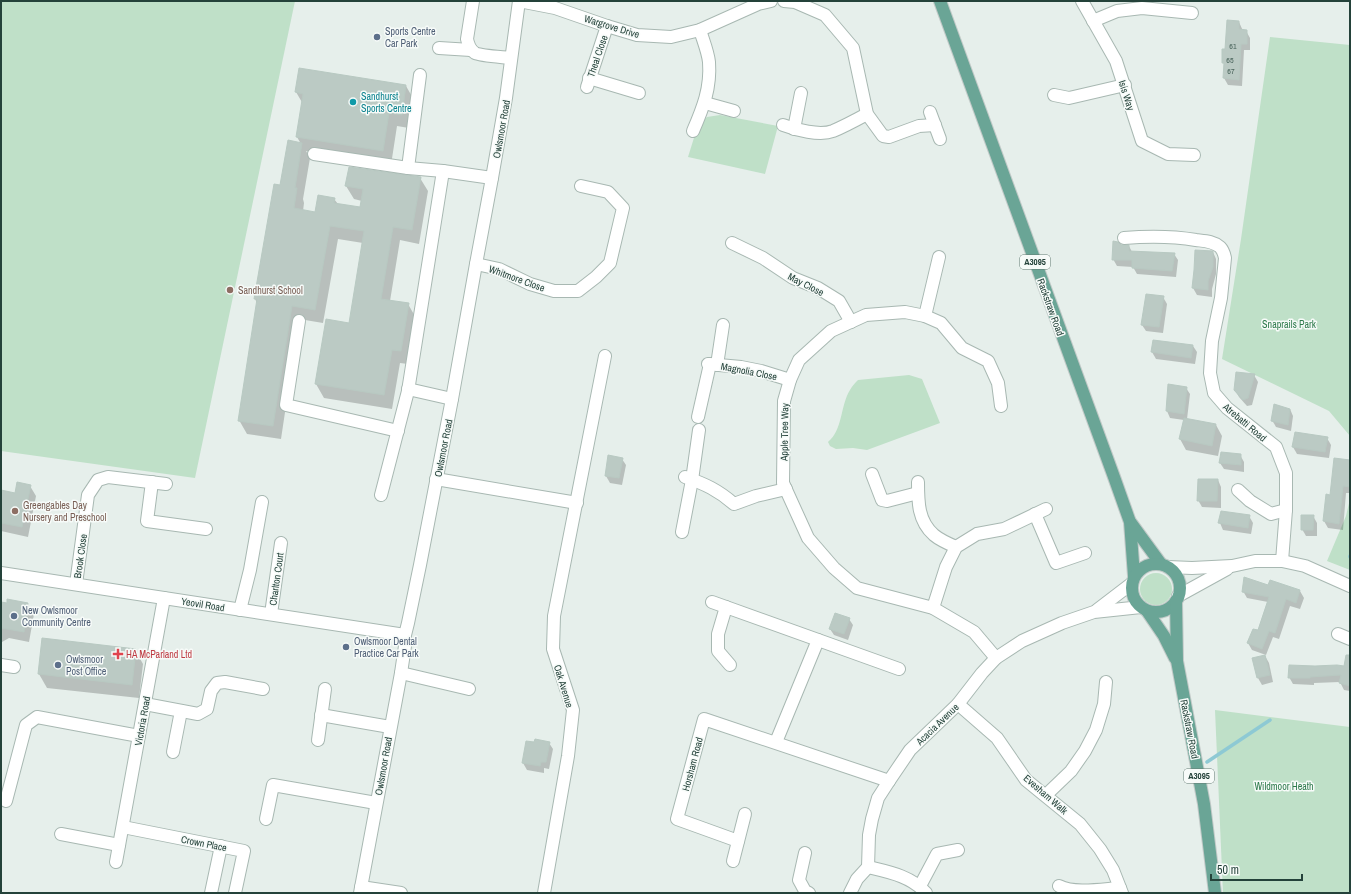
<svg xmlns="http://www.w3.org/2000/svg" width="1351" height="894" viewBox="0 0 1351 894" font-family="'Archivo Narrow',sans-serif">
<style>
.green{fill:#bfe0c8}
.shadow{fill:#0003}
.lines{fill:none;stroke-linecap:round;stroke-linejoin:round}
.stream{stroke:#8ec9d4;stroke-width:3.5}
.building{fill:#bbcac4;stroke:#b8c9c2}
.minor-casing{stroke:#a8b8b2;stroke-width:14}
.major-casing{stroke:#c2cac8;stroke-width:14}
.minor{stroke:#fff;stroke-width:12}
.major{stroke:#6aa596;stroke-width:12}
.service-dot{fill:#5c6f8a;stroke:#f7fbf9;stroke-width:1.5}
.culture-dot{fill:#0f9aa8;stroke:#f7fbf9;stroke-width:1.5}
.education-dot{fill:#8d6e63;stroke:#f7fbf9;stroke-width:1.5}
.health-dot{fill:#e0444e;stroke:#f7fbf9;stroke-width:1.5}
.labels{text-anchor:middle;stroke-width:3;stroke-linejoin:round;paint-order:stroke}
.number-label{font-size:8px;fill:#4a645c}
.shield{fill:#f7fbf9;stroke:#637a73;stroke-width:1}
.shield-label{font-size:9px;font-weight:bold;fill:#24423a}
.street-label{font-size:10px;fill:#24423a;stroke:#f7fbf9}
.service-label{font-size:10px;fill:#4e5e75;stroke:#f7fbf9;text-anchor:start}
.culture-label{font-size:10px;fill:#0d838f;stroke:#f7fbf9;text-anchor:start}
.education-label{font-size:10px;fill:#785e54;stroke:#f7fbf9;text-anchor:start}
.park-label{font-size:10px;fill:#2d7a4b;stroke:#f7fbf9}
.health-label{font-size:10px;fill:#be3a42;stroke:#f7fbf9;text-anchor:start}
</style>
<rect width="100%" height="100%" fill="#e6efeb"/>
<!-- green -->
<g class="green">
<path d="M 1,1 L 295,1 L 195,478 L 1,451 Z"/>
<path d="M 1270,37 L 1350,45 L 1350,436 L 1329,411 L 1222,359 L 1241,239 Z"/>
<path d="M 720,115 L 778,126 L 765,174 L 688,157 L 698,125 L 707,117 Z"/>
<path d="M 909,375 L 922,379 L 940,423 L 867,450 L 853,448 L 836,449 L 830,446 L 828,442 C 843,430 840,406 850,390 C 852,386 855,383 858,380 Z"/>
<path d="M 1350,499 L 1350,570 L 1327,561 L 1346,516 Z"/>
<circle cx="1156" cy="589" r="16"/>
<path d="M 1215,710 L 1350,727 L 1350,893 L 1223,893 Z"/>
</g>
<!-- shadow -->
<g class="shadow">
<path d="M 1239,22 L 1243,31 L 1246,31 L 1250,38 L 1250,50 L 1244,50 L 1242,86 L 1228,85 L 1224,78 L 1225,66 L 1223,62 L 1226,50 Z"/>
<path d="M 406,86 L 414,100 L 409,128 L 397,126 L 391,165 L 306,151 L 310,158 L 303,199 L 304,203 L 303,211 L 316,213 L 334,199 L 338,204 L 361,208 L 362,201 L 354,199 L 346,186 L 420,178 L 428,191 L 419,244 L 400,240 L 390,301 L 408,304 L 416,318 L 408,364 L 400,363 L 392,409 L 324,398 L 316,384 L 350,324 L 363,243 L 338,239 L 323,323 L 299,319 L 281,439 L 247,434 L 239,420 L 257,303 L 255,299 L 281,186 L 301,144 L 297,137 L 303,104 L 296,92 Z"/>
<path d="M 1121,246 L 1129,246 L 1132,252 L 1174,254 L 1178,260 L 1176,277 L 1137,274 L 1133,267 L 1117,266 L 1113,259 Z"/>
<path d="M 1213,252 L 1216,259 L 1216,274 L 1212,289 L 1212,297 L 1197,295 L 1193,288 Z"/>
<path d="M 1163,297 L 1167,304 L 1163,333 L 1146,331 L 1142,325 Z"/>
<path d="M 1154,341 L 1193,346 L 1197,352 L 1195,364 L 1156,359 L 1152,352 Z"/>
<path d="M 1254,375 L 1258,382 L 1252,405 L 1247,406 L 1239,397 L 1235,390 Z"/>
<path d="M 1169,385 L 1186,388 L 1190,394 L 1187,419 L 1216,425 L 1222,436 L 1218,456 L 1186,450 L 1180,439 L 1184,420 L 1170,418 L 1167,411 Z"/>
<path d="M 1290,409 L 1293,416 L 1291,431 L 1276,427 L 1272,420 Z"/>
<path d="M 1327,438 L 1331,445 L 1329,458 L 1297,454 L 1293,447 Z"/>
<path d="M 1240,455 L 1244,462 L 1244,472 L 1224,469 L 1220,463 Z"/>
<path d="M 622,459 L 626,465 L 622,485 L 610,483 L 606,476 Z"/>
<path d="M 1350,461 L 1350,493 L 1346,493 L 1343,530 L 1328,528 L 1324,521 L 1331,496 Z"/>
<path d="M 1218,480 L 1221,487 L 1221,508 L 1202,507 L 1198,500 Z"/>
<path d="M 30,486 L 36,496 L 28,537 L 1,531 L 1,491 L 16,494 Z"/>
<path d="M 1249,516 L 1253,523 L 1251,534 L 1223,530 L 1220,523 Z"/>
<path d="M 1313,516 L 1317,523 L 1317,536 L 1306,536 L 1302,529 Z"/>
<path d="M 1269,586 L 1300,591 L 1304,598 L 1300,609 L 1290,606 L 1279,639 L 1273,637 L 1266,655 L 1252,650 L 1248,643 L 1258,632 L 1268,602 L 1247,598 L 1243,591 Z"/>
<path d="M 1,603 L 8,604 L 27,604 L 34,614 L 29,642 L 9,638 L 2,642 Z"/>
<path d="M 849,619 L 853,625 L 848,640 L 834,635 L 830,629 Z"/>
<path d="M 43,640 L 135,650 L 143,664 L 139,698 L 47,688 L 39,674 Z"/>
<path d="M 1265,656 L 1269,663 L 1273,682 L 1262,685 L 1258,678 L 1254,659 Z"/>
<path d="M 1315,667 L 1350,669 L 1350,691 L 1344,690 L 1340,682 L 1314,683 L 1314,685 L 1293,684 L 1289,677 Z"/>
<path d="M 549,743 L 553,749 L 549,769 L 544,768 L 544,773 L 527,770 L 523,763 Z"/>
</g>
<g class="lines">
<!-- stream -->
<g class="stream">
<path d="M 1350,557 L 1350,556"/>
<path d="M 1207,762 L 1270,720"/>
</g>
</g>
<!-- building -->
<g class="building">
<path d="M 1227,20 L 1239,21 L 1239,29 L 1247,30 L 1247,44 L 1241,44 L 1239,80 L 1223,78 L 1224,63 L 1222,63 L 1222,49 L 1225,49 Z"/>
<path d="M 299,68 L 406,85 L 402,115 L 389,113 L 383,151 L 296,137 L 303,94 L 295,92 Z"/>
<path d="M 288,140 L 302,143 L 295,188 L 297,188 L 294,208 L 315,212 L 318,195 L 335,198 L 334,203 L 360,207 L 363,189 L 345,186 L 349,167 L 421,177 L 412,230 L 393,227 L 381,299 L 409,303 L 401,351 L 392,350 L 384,395 L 315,384 L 326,319 L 349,323 L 364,231 L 330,226 L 315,310 L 292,306 L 273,426 L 238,421 L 257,299 L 254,299 L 274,184 L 280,185 Z"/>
<path d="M 1113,241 L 1118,242 L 1121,245 L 1129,245 L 1129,251 L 1175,253 L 1172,271 L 1132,268 L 1132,260 L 1112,260 Z"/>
<path d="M 1195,250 L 1213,251 L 1213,267 L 1208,281 L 1208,290 L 1192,288 L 1194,270 Z"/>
<path d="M 1146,294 L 1164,296 L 1159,327 L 1141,325 Z"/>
<path d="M 1153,340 L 1193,345 L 1191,358 L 1151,352 Z"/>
<path d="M 1236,372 L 1255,374 L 1248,398 L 1243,400 L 1234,390 Z"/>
<path d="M 1168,384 L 1187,387 L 1184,414 L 1166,411 Z"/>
<path d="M 1274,404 L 1290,409 L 1288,425 L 1271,421 Z"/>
<path d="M 1184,418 L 1216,424 L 1212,446 L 1179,439 Z"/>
<path d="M 1295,432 L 1328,437 L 1325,452 L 1292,447 Z"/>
<path d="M 1221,452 L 1241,454 L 1241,465 L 1219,463 Z"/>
<path d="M 608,455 L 623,458 L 619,478 L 605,476 Z"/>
<path d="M 1334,458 L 1350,460 L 1350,487 L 1343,486 L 1339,524 L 1323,521 L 1326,494 L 1330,495 Z"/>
<path d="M 1198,479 L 1218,479 L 1217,501 L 1197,501 Z"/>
<path d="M 17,482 L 31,485 L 22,527 L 1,523 L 1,490 L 15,493 Z"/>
<path d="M 1221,511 L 1250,515 L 1248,528 L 1218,523 Z"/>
<path d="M 1301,515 L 1314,515 L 1313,530 L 1301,530 Z"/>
<path d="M 1244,577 L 1268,585 L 1270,580 L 1300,590 L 1296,603 L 1286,599 L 1275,633 L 1269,631 L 1262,649 L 1247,643 L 1253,629 L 1258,630 L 1269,597 L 1242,592 Z"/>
<path d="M 7,599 L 28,603 L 24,632 L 1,628 L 1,602 L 7,603 Z"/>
<path d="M 835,613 L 850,618 L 844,634 L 829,629 Z"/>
<path d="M 42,638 L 136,649 L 132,685 L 38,674 Z"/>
<path d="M 1265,655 L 1270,675 L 1257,678 L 1252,658 Z"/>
<path d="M 1346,655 L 1350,655 L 1350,686 L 1339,683 L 1341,675 L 1310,677 L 1310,678 L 1288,678 L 1289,665 L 1315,666 L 1337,665 L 1344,666 Z"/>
<path d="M 535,739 L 550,742 L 546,762 L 541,762 L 540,766 L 522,763 L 526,741 L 534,742 Z"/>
</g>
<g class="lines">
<defs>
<g id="minor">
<path d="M 473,1 L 467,39 C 468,44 470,50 475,53 C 481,56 503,57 511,58"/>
<path d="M 784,1 L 795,2 L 825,15 L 853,48 L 867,114 L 883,136 L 889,137 L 919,126 L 935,125"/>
<path d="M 1082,1 L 1116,61 L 1142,141 L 1168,154 L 1194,155"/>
<path d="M 1093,21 L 1117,11 L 1142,8 L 1192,13"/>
<path d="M 439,48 L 471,50"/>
<path d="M 589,78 L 639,93"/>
<path d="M 587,87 L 607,26"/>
<path d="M 1054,95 L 1069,98 L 1125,85"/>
<path d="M 705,103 L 734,111"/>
<path d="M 930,112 L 940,139"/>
<path d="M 783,125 C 796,130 820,136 833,131 C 845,126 856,120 867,114"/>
<path d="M 794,129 L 801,93"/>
<path d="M 693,131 C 703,108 711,88 709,62 C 708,52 703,40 700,30"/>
<path d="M 314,154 L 408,168 L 443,171 L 492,178"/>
<path d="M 408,168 L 420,75"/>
<path d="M 1124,238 C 1149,236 1172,236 1196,240 C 1204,241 1213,241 1220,247 C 1223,250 1224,253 1225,258 L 1221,298 L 1212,341 L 1210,373 L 1214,393 L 1227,408 L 1276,447 L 1286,473 L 1286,510 L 1282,561"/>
<path d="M 732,243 L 763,258 L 793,278 L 818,288 L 839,301 L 851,322"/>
<path d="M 476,264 L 499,269 L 530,284 L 554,291 L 578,291 L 596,277 L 610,263 L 623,208 L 608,192 L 581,186"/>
<path d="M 925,316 L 939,257"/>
<path d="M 299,321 L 286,405 L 398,431"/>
<path d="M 708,364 L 741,367 L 761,371 L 790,380"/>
<path d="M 717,365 L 723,325"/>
<path d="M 408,389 L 452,399"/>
<path d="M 698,417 L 710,364"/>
<path d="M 872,474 L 882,500 L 887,501 L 918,493"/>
<path d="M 685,477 C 705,484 718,490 734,504 L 756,496 L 786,489"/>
<path d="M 436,479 L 577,503"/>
<path d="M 152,482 L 147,521 L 206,529"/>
<path d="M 918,482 C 918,502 918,521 934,535 C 940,540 949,544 956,547"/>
<path d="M 1238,490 L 1250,501 L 1271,514 L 1286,510"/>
<path d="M 381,495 L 408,391 L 443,171"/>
<path d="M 1035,514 L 1056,563 L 1085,553"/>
<path d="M 682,532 L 692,480 L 699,430"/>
<path d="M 1168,567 L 1192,568 L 1232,566 L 1255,561 L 1282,561 L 1305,566 L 1350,586"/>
<path d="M 1,573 L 405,635"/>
<path d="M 76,584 L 88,495 L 98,480 L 108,477 L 166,484"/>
<path d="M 1178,596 L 1227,569"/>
<path d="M 712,602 L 899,669"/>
<path d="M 726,607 L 718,634 L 718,651 L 730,665"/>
<path d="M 933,608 L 946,567 L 956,547 L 977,534 L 1004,529 L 1046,509"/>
<path d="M 240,610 L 250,570 L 262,502"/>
<path d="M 1097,610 L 1131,584"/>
<path d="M 271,614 L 281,543"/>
<path d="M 1338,634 L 1350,639"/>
<path d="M 996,658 L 974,632 L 933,608 L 857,588 L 834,568 L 808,538 L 783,483 L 784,401 L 790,380 L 799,360 L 831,331 L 866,315 L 905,312 L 925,316 L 941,323 L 962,348 L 988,361 L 998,383 L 1001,406"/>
<path d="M 1,665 L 14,667"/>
<path d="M 401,673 L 469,689"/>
<path d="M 145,704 L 198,714 L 207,709 L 211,691 L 217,683 L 225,682 L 263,689"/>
<path d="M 958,704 L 997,738 L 1026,780 L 1080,824 L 1100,849 L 1113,870 L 1122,893"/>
<path d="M 321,715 L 390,727"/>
<path d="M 318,740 L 325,689"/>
<path d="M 776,742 L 818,640"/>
<path d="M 173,752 L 181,711"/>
<path d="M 1046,795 L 1071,771 L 1085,751 L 1096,730 L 1104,704 L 1106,682"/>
<path d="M 6,801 L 26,725 L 37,717 L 139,736"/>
<path d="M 266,819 L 273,785 L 376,803"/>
<path d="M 123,827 L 244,851 L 235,893"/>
<path d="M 61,834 L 119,845"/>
<path d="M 738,841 L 677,819 L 704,719 L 889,781"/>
<path d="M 805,853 L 799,880 L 805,891 L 809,893"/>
<path d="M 733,861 L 745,814"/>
<path d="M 116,862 L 164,598"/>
<path d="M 868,867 C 889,872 911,876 926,893"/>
<path d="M 920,886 L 937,854 L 958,850"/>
<path d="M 1059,886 C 1074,894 1103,889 1120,888"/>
<path d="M 361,887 L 401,893"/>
<path d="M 211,893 L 221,846"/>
<path d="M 360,893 L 401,673 L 405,646 L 405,635 L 408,623 L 420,565 L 452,399 L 476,264 L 492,178 L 506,98 L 519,1 L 555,8 L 607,26 L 637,35 L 671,37 L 700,30 L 758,4 L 771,1"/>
<path d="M 544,893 L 568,756 L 573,710 L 553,649 L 554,616 L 605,356"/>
<path d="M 850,893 L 857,879 L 868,867 L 869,835 L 872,819 L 878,798 L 889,781 L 910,750 L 958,704 L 982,673 L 996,658 L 1022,641 L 1062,623 L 1094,612 L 1141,607"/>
</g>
<g id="major">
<path d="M 940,1 L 1114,477 L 1130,522 L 1134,576"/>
<path d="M 1131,523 L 1161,564"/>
<circle cx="1156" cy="588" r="24"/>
<path d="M 1176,601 L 1177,661 L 1204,804 L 1215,893"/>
<path d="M 1147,611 L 1164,636 L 1175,658"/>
</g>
</defs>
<!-- minor casing -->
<use href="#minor" class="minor-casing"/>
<!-- major casing -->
<use href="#major" class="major-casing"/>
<!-- minor -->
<use href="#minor" class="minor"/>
<!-- major -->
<use href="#major" class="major"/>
</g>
<!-- markers -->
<g class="service-dot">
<circle cx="377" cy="37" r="4"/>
<circle cx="14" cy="616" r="4"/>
<circle cx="346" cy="647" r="4"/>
<circle cx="58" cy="665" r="4"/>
</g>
<circle class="culture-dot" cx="353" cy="102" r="4"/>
<g class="education-dot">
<circle cx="230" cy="290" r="4"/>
<circle cx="15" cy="511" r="4"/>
</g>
<path class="health-dot" d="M116 648h4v4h4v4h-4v4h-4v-4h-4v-4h4z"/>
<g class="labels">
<!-- number labels -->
<g class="number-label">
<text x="1233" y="49">61</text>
<text x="1230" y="63">65</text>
<text x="1231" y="74">67</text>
</g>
<!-- shield labels -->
<g class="shield">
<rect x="1020" y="255" width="30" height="14" rx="3"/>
<rect x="1184" y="769" width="30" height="14" rx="3"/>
</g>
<g class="shield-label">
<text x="1035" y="265">A3095</text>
<text x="1199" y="779">A3095</text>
</g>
<!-- street labels -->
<g class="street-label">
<text transform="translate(612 26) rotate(17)" y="4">Wargrove Drive</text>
<text transform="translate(597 56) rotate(-71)" y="4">Theal Close</text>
<text transform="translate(1127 95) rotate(72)" y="4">Isis Way</text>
<text transform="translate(501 129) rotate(-80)" y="4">Owlsmoor Road</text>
<text transform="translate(517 278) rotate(20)" y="4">Whitmore Close</text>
<text transform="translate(806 284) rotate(27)" y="4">May Close</text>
<text transform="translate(1051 307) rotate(70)" y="4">Rackstraw Road</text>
<text transform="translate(749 371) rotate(11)" y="4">Magnolia Close</text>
<text transform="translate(1245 422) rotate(40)" y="4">Atrebatti Road</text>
<text transform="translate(784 432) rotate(-89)" y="4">Apple Tree Way</text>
<text transform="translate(443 448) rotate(-79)" y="4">Owlsmoor Road</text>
<text transform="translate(80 556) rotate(-82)" y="4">Brook Close</text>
<text transform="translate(276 579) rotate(-82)" y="4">Charlton Court</text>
<text transform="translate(203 604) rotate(9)" y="4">Yeovil Road</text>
<text transform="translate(564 686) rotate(73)" y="4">Oak Avenue</text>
<text transform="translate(142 721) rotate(-80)" y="4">Victoria Road</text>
<text transform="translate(937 724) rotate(-44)" y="4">Acacia Avenue</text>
<text transform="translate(1190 729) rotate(79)" y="4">Rackstraw Road</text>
<text transform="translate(692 764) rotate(-75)" y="4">Horsham Road</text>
<text transform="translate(383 766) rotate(-80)" y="4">Owlsmoor Road</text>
<text transform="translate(1046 794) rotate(41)" y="4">Evesham Walk</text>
<text transform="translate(204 843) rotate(11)" y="4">Crown Place</text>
</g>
<!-- service labels -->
<g class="service-label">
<text x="385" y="35">Sports Centre<tspan x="385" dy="12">Car Park</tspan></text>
<text x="22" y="614">New Owlsmoor<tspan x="22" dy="12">Community Centre</tspan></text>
<text x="354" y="645">Owlsmoor Dental<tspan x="354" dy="12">Practice Car Park</tspan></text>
<text x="66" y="663">Owlsmoor<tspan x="66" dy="12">Post Office</tspan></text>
</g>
<!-- culture labels -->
<g class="culture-label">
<text x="361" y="100">Sandhurst<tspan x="361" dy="12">Sports Centre</tspan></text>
</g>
<!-- education labels -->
<g class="education-label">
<text x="238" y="294">Sandhurst School</text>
<text x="23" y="509">Greengables Day<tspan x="23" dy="12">Nursery and Preschool</tspan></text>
</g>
<!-- park labels -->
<g class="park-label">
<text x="1289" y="328">Snaprails Park</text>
<text x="1284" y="790">Wildmoor Heath</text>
</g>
<!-- health labels -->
<g class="health-label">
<text x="126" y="658">HA McParland Ltd</text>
</g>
</g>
<!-- border -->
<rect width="1351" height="894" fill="none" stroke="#24423a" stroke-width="4"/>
<!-- scale -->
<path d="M1211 874v6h91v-6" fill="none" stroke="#24423a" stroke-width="2"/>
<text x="1217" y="874" font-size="12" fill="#24423a" stroke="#f7fbf9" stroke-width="3" paint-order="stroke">50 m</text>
</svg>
